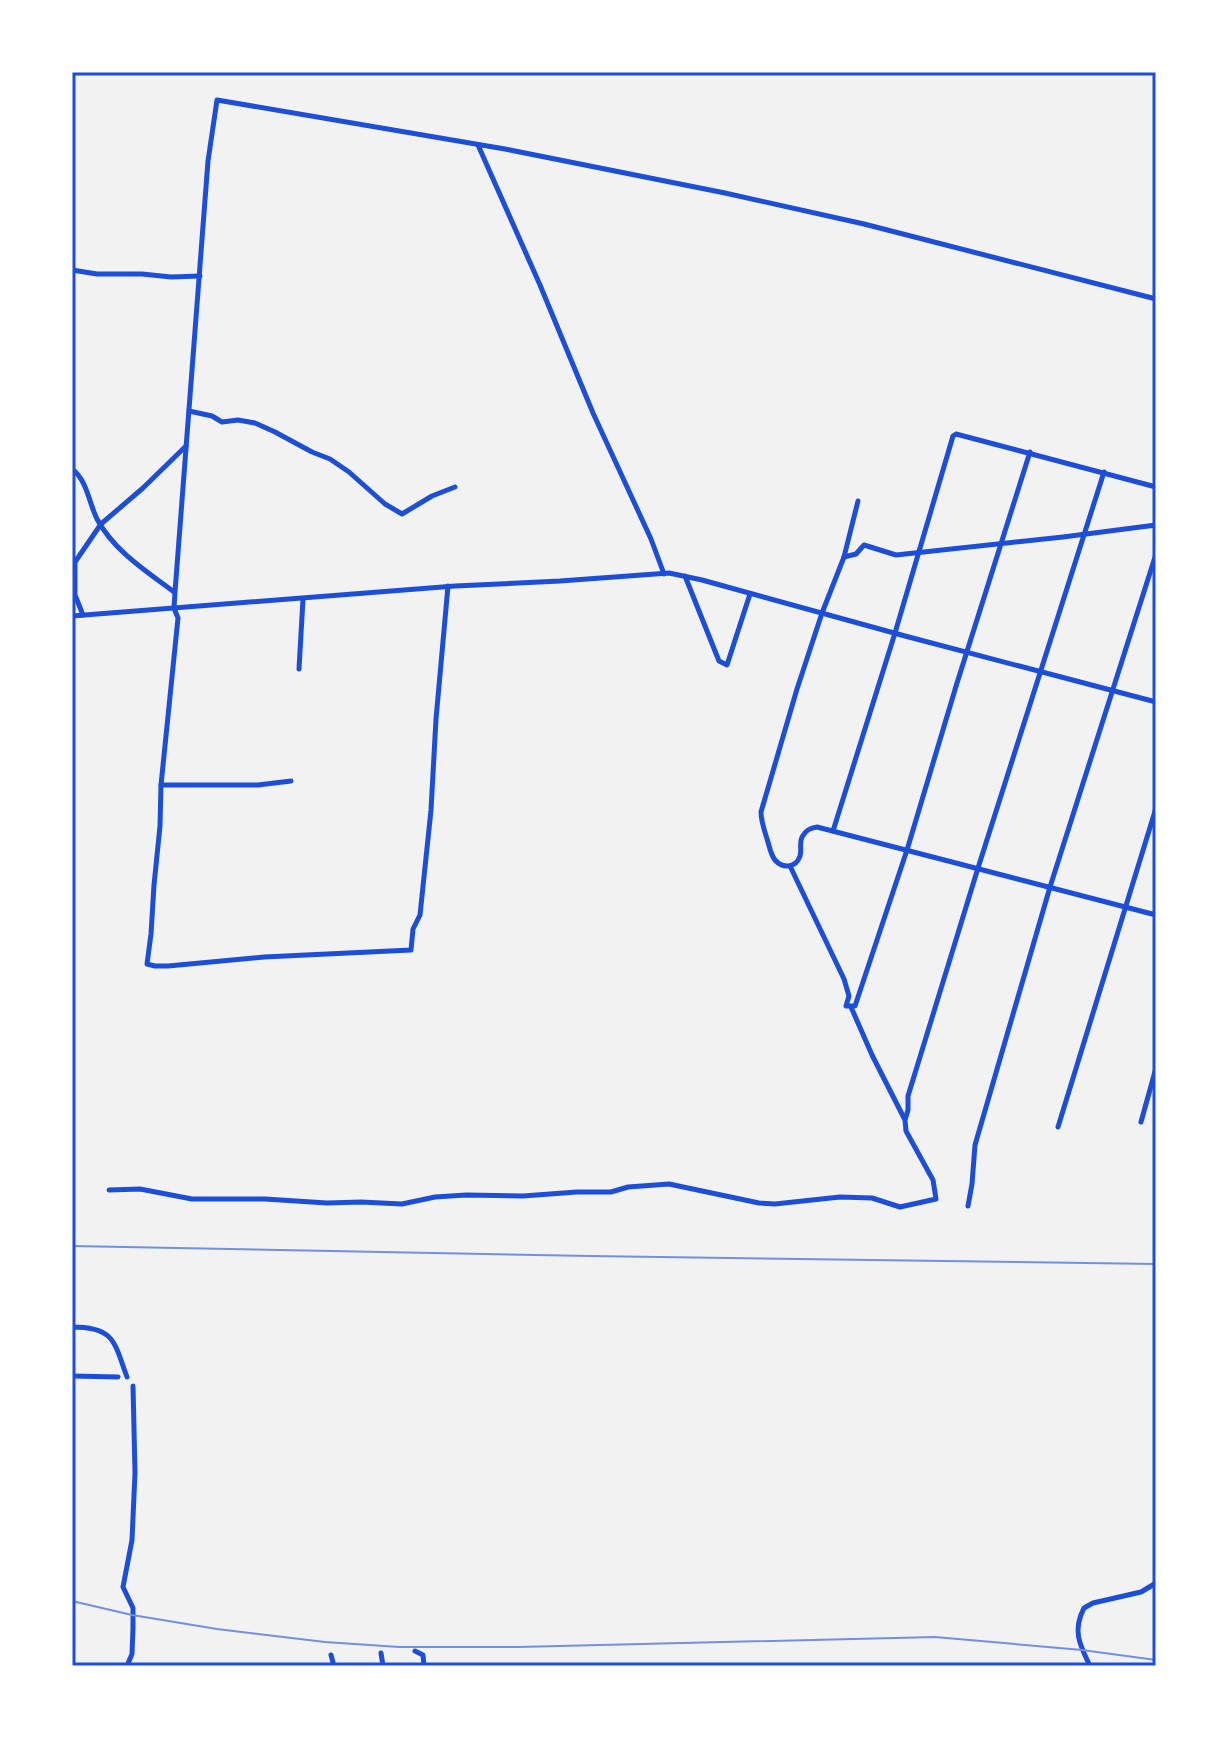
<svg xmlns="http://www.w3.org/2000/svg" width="1228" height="1738" viewBox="0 0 1228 1738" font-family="'Fira Sans Condensed',sans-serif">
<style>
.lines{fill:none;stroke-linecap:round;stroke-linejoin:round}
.minor{stroke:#1d4ed8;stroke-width:5}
.rail{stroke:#7290e2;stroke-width:2}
.neatline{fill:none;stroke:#1d4ed8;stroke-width:3}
</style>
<rect width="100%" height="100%" fill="#f2f2f2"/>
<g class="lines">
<!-- minor -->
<g class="minor">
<path d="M 478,145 L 540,285 L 593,413 L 651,539 L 664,574"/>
<path d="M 72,270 L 97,274 L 142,274 L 171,277 L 200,276"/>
<path d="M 189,411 L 212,416 L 222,422 L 238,420 L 255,423 L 275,432 L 312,452 L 330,459 L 349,472 L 385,504 L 402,514 L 432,496 L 455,487"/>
<path d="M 72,469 C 87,480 89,503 97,519 C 114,551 146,571 174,592"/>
<path d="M 858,501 L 844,557 L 822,613 L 797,689 L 761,812 C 761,822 765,832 768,842 C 770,849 771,855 775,860 C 783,869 796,868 800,856 C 802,850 799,843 802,837 C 806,830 810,828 817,827 L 1156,915"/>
<path d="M 844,557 L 856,554 L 864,545 L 896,555 L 1063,537 L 1156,525"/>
<path d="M 685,576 L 719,661 L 727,665 L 750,594"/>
<path d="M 83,615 L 75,595 L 75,562 L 101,524 L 143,488 L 186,446"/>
<path d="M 72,616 L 455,586 L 560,581 L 669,573 L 702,580 L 905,636 L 1156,702"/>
<path d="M 299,669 L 303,599"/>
<path d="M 291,781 L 258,785 L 161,785 L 178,618 L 174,608 L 175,592 L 208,161 L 217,100 L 505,149 L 725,193 L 864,224 L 1156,299"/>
<path d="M 161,785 L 160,826 L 154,885 L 151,934 L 147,964 L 155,966 L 168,966 L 264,957 L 411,950 L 413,929 L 420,915 L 431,810 L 436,719 L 448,586"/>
<path d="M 833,831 L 895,633 L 953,436 L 956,434 L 1156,487"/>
<path d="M 790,866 L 844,979 L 849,996 L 846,1006 L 855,1006 L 907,850 L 957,683 L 1030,452"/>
<path d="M 851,1007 L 872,1055 L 904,1118"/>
<path d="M 1141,1122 L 1156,1068"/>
<path d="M 1058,1127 L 1156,808"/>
<path d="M 109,1190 L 140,1189 L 192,1199 L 265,1199 L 327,1203 L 361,1202 L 402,1204 L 435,1197 L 466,1195 L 523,1196 L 577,1192 L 611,1192 L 628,1187 L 669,1184 L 759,1203 L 775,1204 L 840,1197 L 872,1198 L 900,1207 L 936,1199 L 933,1180 L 906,1131 L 905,1120 L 908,1110 L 908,1096 L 978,868 L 1104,472"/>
<path d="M 968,1206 L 972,1184 L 975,1145 L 1050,887 L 1156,554"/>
<path d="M 72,1327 C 115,1327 114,1342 127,1377"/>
<path d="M 72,1376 L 118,1377"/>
<path d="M 415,1651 L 423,1655 L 424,1666"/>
<path d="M 381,1653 L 383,1666"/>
<path d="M 331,1655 L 334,1666"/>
<path d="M 127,1666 L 132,1654 L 133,1628 L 133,1608 L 123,1587 L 132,1540 L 135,1473 L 133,1386"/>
<path d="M 1090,1666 C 1080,1645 1072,1631 1084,1608 L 1093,1603 L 1141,1592 L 1156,1583"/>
</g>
<!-- rail -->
<g class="rail">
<path d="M 72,1246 L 590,1256 L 1156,1264"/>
<path d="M 72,1601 L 132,1615 L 217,1629 L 325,1642 L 399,1647 L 518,1647 L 935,1637 L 1082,1650 L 1156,1660"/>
</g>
</g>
<!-- border -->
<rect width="1228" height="1738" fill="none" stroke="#ffffff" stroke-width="148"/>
<rect x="74" y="74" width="1080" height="1590" class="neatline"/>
</svg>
